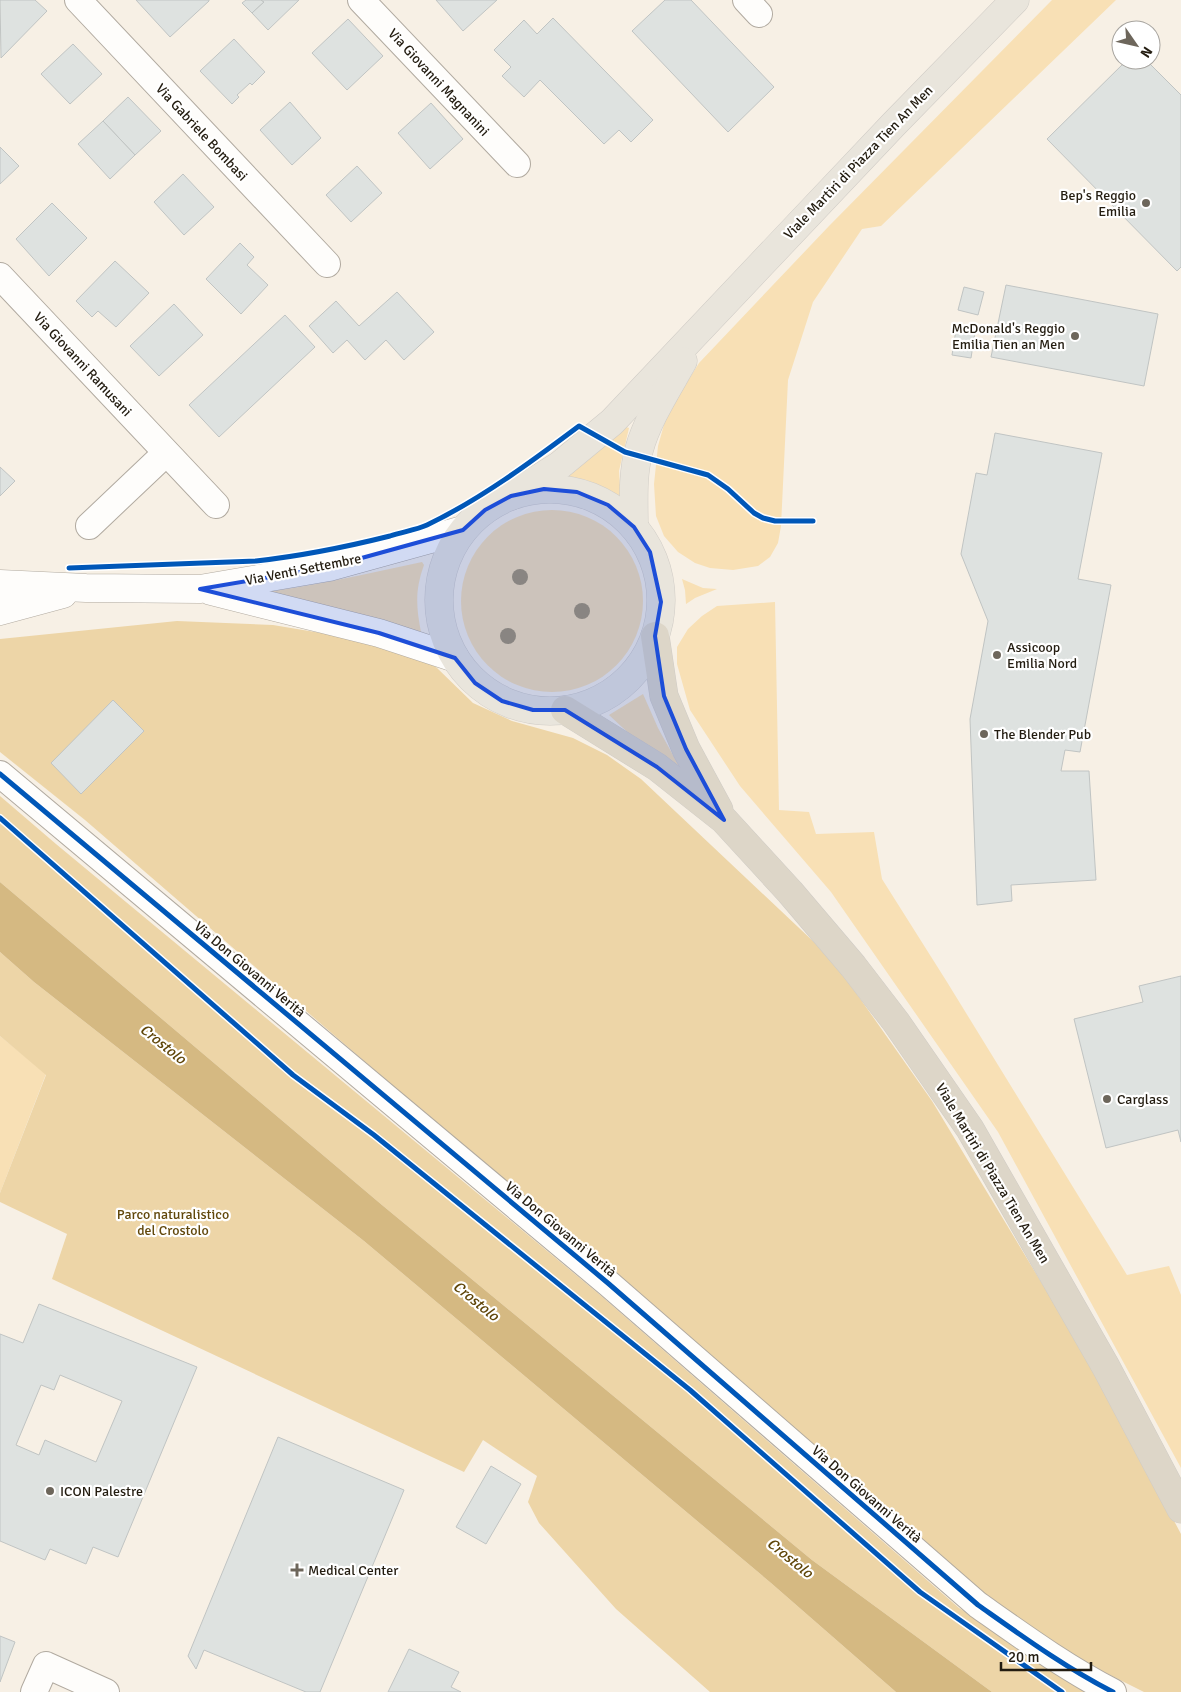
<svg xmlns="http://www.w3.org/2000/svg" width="1181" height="1692" viewBox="0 0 1181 1692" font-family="Signika,sans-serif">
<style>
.green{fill:#f8e0b5}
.forest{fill:#edd5a7}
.water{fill:#d5b982}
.building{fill:#dee2e0;stroke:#c0c4c3;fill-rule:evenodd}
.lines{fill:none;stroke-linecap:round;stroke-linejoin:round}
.street-casing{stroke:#b1aaa0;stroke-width:28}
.secondary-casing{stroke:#b1aaa0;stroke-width:29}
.primary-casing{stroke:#d0ccc6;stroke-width:29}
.highway-casing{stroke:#d0ccc6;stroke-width:29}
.street{stroke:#fefdfb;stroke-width:26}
.secondary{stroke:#fefdfb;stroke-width:28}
.primary{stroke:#e9e5dc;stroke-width:28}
.highway{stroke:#ddd6c8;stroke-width:28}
.cycleway-casing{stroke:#fff;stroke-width:8}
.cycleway{stroke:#0057b8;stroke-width:5}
.tree{fill:#a4936d}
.marked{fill:#1d4ed8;fill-opacity:0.2;stroke:#1d4ed8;stroke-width:4;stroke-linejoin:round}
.poi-dot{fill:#6d665b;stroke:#fff;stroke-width:2}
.labels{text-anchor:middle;stroke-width:4.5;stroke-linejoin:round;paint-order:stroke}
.street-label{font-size:14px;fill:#231c10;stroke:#fff}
.poi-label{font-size:14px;fill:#231c10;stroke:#fff;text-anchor:start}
.park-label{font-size:14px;fill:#61470b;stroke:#fff}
.water-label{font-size:15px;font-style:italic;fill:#5f4508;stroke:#fff}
</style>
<rect width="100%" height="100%" fill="#f7f0e5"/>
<!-- green -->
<g class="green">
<path d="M 1052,0 L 1116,0 L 881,226 L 862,229 L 813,302 L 788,380 L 781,526 L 778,543 L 770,557 L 758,566 L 733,570 L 710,568 L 695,563 L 678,552 L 664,536 L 656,516 L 654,484 L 658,446 L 667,414 L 699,363 L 829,226 Z"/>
<path d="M 626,427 L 629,428 L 619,471 L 621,500 L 587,483 L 554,479 Z"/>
<circle cx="552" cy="601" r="91"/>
<path d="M 422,562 L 424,565 C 415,590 416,606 421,632 L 310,603 L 245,594 C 305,589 363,574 422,562 Z"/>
<path d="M 682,579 L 703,588 L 717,589 L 695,598 L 686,604 L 685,590 Z"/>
<path d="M 775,602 L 779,810 L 809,812 L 816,834 L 874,832 L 882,879 L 947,982 L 1127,1275 L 1169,1266 L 1181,1295 L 1181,1468 L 998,1132 L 831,892 L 740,786 L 690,710 L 677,664 L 677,647 L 688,629 L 702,616 L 717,606 Z"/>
<path d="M 643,694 L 658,728 L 683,773 L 636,740 L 609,715 Z"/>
<path d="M 0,1036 L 46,1074 L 0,1193 Z"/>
</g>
<!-- forest -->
<g class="forest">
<path d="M 177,621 L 273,625 L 339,636 L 394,647 L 436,667 L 473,703 L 512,721 L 573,738 L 607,755 L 641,779 L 833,960 L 932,1101 L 1093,1368 L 1181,1534 L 1181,1692 L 1144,1692 L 1086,1663 L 973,1587 L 85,820 L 0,752 L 0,639 Z"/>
<path d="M 0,796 L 56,844 L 599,1294 L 959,1608 L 1101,1692 L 992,1692 L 812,1560 L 382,1205 L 0,882 Z"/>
<path d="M 0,952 L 34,982 L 364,1241 L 771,1583 L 896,1692 L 710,1692 L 616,1609 L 539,1523 L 528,1502 L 537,1476 L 483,1440 L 464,1472 L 52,1279 L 67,1234 L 0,1202 L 0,1193 L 46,1075 L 0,1036 Z"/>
</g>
<!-- water -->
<path class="water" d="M 0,882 L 382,1205 L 812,1560 L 992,1692 L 896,1692 L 771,1583 L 364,1241 L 34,982 L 0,952 Z"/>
<!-- building -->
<g class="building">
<path d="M 0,0 L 35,0 L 47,11 L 1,58 Z"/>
<path d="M 136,0 L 209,0 L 209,1 L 170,37 Z"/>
<path d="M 246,0 L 261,0 L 264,2 L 252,13 L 242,3 Z"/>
<path d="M 261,0 L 299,0 L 268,30 L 252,13 L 264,2 Z"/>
<path d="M 436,0 L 497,0 L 463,31 Z"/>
<path d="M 665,0 L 691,0 L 774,87 L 728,132 L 632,31 Z"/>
<path d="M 553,18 L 653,120 L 631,142 L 619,130 L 604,144 L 540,80 L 524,97 L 502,76 L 511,67 L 494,50 L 524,20 L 537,34 Z"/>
<path d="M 348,19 L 383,56 L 347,90 L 312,53 Z"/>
<path d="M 234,39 L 265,72 L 252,85 L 250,83 L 237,95 L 239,97 L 232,104 L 200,71 Z"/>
<path d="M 73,44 L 102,74 L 70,104 L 41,74 Z"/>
<path d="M 1127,60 L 1146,60 L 1181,95 L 1181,267 L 1177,271 L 1047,139 Z"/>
<path d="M 128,97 L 161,131 L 135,155 L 103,121 Z"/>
<path d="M 290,102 L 321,138 L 292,165 L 260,130 Z"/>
<path d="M 431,103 L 463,139 L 430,169 L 398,133 Z"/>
<path d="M 103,121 L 135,155 L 110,179 L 78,144 Z"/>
<path d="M 0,147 L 19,166 L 0,184 Z"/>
<path d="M 357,166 L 382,193 L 351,222 L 326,195 Z"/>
<path d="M 183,174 L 214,207 L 184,235 L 154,202 Z"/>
<path d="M 52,203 L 87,238 L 49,276 L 16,239 Z"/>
<path d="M 240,243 L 254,257 L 247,265 L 268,285 L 241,314 L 206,279 Z"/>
<path d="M 115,261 L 149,293 L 116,327 L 98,311 L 92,317 L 76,301 Z"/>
<path d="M 1006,285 L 1158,314 L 1144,386 L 991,357 Z"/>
<path d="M 964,287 L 984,292 L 978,315 L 958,310 Z"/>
<path d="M 397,292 L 434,332 L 404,360 L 386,340 L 365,360 L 347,340 L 333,353 L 309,326 L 336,301 L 359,326 Z"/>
<path d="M 174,304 L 203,335 L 159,376 L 130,346 Z"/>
<path d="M 285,315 L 315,347 L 219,437 L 189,405 Z"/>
<path d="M 956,330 L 975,332 L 971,358 L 952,355 Z"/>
<path d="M 995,433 L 1102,453 L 1078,579 L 1111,585 L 1080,752 L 1065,750 L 1061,771 L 1089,771 L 1096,880 L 1011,885 L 1012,901 L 977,905 L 970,719 L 988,621 L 961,554 L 976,473 L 987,475 Z"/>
<path d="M 0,467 L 15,481 L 0,496 Z"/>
<path d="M 113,700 L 144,731 L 81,794 L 51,763 Z"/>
<path d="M 1181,976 L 1181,1142 L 1178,1130 L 1106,1148 L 1074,1019 L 1143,1002 L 1139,986 Z"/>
<path d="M 39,1304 L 197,1367 L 118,1557 L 93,1547 L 86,1564 L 50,1549 L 45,1560 L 0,1541 L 0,1334 L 23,1343 ZM 60,1375 L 122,1401 L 96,1462 L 45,1440 L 39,1455 L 16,1445 L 41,1385 L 54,1390 Z"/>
<path d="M 278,1437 L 404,1490 L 320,1692 L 306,1692 L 204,1650 L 196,1669 L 188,1656 Z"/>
<path d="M 491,1466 L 521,1484 L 486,1544 L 456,1527 Z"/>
<path d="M 0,1636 L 15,1642 L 0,1682 Z"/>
<path d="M 409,1649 L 459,1672 L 451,1687 L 461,1692 L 388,1692 Z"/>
</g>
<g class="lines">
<defs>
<g id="street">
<path d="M 78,0 L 327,264"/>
<path d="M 361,0 L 517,164"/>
<path d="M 746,0 L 759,14"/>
<path d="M 0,276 L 216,505"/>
<path d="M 89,526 L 166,453"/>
<path d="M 0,774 L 609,1284 L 978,1605 C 1022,1636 1066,1668 1113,1692"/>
<path d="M 34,1692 L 46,1665 L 106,1692"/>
</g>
<g id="secondary">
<path d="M 0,584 L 86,588 L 200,589 L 329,567 L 463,530"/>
<path d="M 211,591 L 379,633 L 455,658"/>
<path d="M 0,611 L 63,594"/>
</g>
<g id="primary">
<circle cx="550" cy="600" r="111"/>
<path d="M 511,496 L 560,465 L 612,422 L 894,124 L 1015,0"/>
<path d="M 634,527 C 634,502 632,475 639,450 C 647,420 668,388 683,361"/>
</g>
<g id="highway">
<path d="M 655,636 L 664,696 L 686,749 L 719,810"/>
<path d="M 565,710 L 657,767 L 724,820 L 790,892 L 853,966 L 896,1022 L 970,1129 L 1106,1367 L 1181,1509"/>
</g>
</defs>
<!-- street casing -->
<use href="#street" class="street-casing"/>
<!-- secondary casing -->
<use href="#secondary" class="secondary-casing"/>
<!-- primary casing -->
<use href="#primary" class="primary-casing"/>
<!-- highway casing -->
<use href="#highway" class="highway-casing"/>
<!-- street -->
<use href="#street" class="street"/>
<!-- secondary -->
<use href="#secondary" class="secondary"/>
<!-- primary -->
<use href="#primary" class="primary"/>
<!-- highway -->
<use href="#highway" class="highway"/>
<defs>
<g id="cycleway">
<path d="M 69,568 L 256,561 C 301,556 346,547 390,536 C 402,532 416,530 427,525 C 481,499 531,462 579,426 L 625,452 L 708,475 L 728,489 L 754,513 L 763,518 L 775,521 L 813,521"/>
<path d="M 0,774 L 609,1284 L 978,1605 C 1022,1636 1066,1668 1113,1692"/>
<path d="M 0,818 L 293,1075 L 374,1135 L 690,1390 L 920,1592 L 1062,1692"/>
</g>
</defs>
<!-- cycleway casing -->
<use href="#cycleway" class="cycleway-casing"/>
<!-- cycleway -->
<use href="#cycleway" class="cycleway"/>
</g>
<!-- trees -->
<g class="tree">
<circle cx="520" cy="577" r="8"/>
<circle cx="582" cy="611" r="8"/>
<circle cx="508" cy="636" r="8"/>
</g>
<!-- marked area -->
<path class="marked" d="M 544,489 L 577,492 L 608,505 L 634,527 L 650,552 L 661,602 L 655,636 L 664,696 L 686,749 L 724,820 L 657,767 L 565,710 L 533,710 L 502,701 L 475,683 L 455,658 L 379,633 L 200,589 L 329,567 L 463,530 L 485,510 L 511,496 Z"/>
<!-- markers -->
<g class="poi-dot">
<circle cx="1146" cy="203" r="5"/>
<circle cx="1075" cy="336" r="5"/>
<circle cx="997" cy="655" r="5"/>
<circle cx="984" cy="734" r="5"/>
<circle cx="1107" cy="1099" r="5"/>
<circle cx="50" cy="1491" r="5"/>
<path d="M294.5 1562.5h5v5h5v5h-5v5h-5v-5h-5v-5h5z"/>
</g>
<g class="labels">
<!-- street labels -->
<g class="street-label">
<text transform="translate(439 82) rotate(47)" y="5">Via Giovanni Magnanini</text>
<text transform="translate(202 132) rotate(47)" y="5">Via Gabriele Bombasi</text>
<text transform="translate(858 162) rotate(-46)" y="5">Viale Martiri di Piazza Tien An Men</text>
<text transform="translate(83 364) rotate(47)" y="5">Via Giovanni Ramusani</text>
<text transform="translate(303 569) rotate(-11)" y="5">Via Venti Settembre</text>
<text transform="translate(250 969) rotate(40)" y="5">Via Don Giovanni Verità</text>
<text transform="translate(993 1173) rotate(59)" y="5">Viale Martiri di Piazza Tien An Men</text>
<text transform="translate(561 1229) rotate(40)" y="5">Via Don Giovanni Verità</text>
<text transform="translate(867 1494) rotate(41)" y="5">Via Don Giovanni Verità</text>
</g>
<!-- poi labels -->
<g class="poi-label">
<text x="1136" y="200" text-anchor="end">Bep's Reggio<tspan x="1136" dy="16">Emilia</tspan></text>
<text x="1065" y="333" text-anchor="end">McDonald's Reggio<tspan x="1065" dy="16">Emilia Tien an Men</tspan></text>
<text x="1007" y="652">Assicoop<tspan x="1007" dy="16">Emilia Nord</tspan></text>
<text x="994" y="739">The Blender Pub</text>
<text x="1117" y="1104">Carglass</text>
<text x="60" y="1496">ICON Palestre</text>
<text x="308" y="1575">Medical Center</text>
</g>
<!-- park labels -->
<g class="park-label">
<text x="173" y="1219">Parco naturalistico<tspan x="173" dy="16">del Crostolo</tspan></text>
</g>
<!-- water labels -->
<g class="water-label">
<text transform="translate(163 1044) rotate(39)" y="5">Crostolo</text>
<text transform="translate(476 1301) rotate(39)" y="5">Crostolo</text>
<text transform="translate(790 1558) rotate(39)" y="5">Crostolo</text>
</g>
</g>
<!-- north arrow -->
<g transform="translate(1136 45) rotate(124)"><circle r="24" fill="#ffffff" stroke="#a7a49f"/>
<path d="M0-4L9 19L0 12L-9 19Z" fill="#6d665b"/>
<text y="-8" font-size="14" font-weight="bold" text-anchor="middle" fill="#231c10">N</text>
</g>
<!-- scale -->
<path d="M1001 1662v8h90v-8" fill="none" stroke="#231c10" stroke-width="2.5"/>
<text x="1008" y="1662" font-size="15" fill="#231c10" stroke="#ffffff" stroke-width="4" paint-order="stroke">20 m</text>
</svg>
